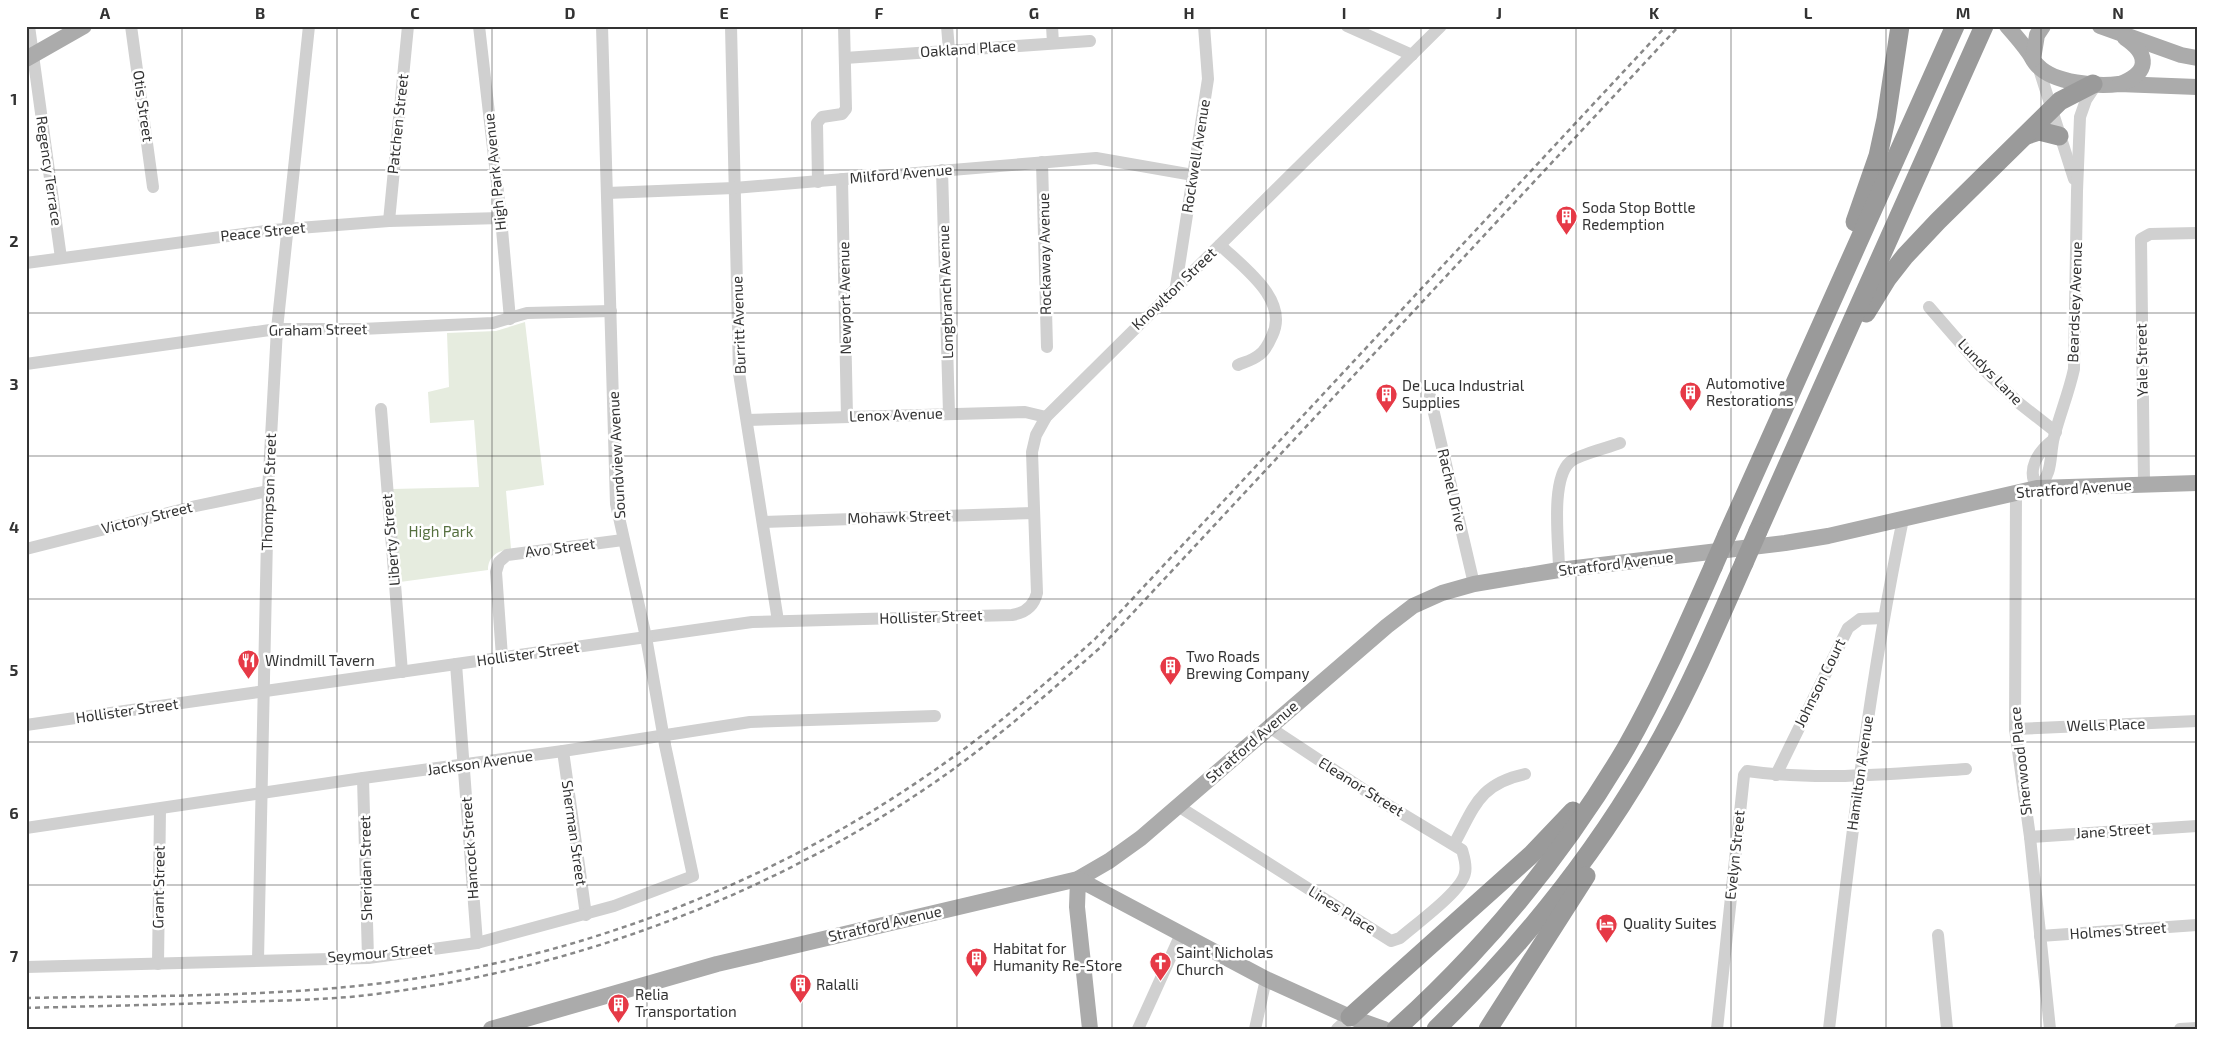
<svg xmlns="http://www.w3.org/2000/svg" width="2223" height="1055" viewBox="0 0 2223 1055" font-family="'Exo 2',sans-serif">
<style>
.green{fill:#e6ecdf}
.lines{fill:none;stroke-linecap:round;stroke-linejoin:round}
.minor{stroke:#d0d0d0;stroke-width:12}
.major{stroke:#ababab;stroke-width:16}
.highway{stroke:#9a9a9a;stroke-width:19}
.rail{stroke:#888;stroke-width:2.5;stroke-dasharray:5 4;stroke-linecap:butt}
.highway-bridge{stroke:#9a9a9a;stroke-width:19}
.grid{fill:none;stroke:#333;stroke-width:1;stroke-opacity:0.55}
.labels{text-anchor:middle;stroke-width:5;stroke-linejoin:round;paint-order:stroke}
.street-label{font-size:15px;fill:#333;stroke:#fff}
.poi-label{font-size:15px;fill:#333;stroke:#fff;text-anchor:start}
.park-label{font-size:15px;fill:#56703f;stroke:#fff}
.neatline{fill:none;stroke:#333;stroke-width:2}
.grid-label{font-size:16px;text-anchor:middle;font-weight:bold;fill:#333}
</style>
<rect width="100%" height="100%" fill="#fff"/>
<!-- green -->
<path class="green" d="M 525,322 L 544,485 L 506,491 L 511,549 C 499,550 488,556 488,570 L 400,582 L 392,489 L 479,487 L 474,420 L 430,423 L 428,392 L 449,387 L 447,333 L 496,331 Z"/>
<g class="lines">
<!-- minor -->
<g class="minor">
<path d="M 29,26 L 61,258"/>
<path d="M 131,26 L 153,187"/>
<path d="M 479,26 L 501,218 L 510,319"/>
<path d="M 731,26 L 739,373 L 778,621"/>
<path d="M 947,26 L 949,50"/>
<path d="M 1052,26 L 1053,43"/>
<path d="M 1347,26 L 1412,55"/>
<path d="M 845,58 L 1090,41"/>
<path d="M 2038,66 L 2074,179"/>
<path d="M 1042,162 L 1047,347"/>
<path d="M 942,170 L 949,413"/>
<path d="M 842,179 L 847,417"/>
<path d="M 818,182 L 817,123 L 822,117 L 842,114 L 846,109 L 844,26"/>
<path d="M 607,193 L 734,188 L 1096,158 L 1193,175"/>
<path d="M 389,221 L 408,26"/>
<path d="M 1220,245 C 1243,267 1290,300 1272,336 C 1269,343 1265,351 1259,355 C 1253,360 1245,362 1238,365"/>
<path d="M 26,263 L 273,230 L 389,221 L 501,218"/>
<path d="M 1176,286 L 1208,79 L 1204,26"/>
<path d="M 1929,307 L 1982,368 L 2019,403 L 2056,432"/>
<path d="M 26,364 L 277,329 L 361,329 L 493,323 L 527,313 L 611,311"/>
<path d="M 1430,396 L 1474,584"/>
<path d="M 381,409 L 402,672"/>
<path d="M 747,420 L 1025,412 L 1046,417"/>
<path d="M 2053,440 C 2038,452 2026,469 2037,488 C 2054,474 2049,456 2054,437 C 2060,414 2069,392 2074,369 L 2077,191 L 2080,117 L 2086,100 L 2096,85"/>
<path d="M 2144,483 L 2141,239 L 2150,234 L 2197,233"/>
<path d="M 2016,492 L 2015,729 L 2030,837 L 2050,1029"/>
<path d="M 763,522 L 1034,513"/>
<path d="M 26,549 L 196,506 L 268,491"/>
<path d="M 1559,570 C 1559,544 1550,480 1570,462 C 1579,454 1608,448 1620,443"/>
<path d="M 502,657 L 496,572 L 499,562 L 507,555 L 623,540"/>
<path d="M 456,664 L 477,943"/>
<path d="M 26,725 L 752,622 L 1012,615 C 1025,613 1034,606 1037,593 L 1032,452 L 1036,435 L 1046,417 L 1441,26"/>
<path d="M 2015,729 L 2197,721"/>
<path d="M 563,751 L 586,915"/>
<path d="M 1776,775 L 1848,628 L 1860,619 L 1884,618"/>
<path d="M 363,778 L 368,958"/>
<path d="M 1178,806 L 1391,941 L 1400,938 C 1416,924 1462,891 1465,873 C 1467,865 1464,857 1462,850 L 1381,801 L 1269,727"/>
<path d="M 26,828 L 363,778 L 563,751 L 750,722 L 935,716"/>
<path d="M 2030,837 L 2197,826"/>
<path d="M 1454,844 C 1475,806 1479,784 1525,774"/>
<path d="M 1938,935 L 1947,1029"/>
<path d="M 2040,936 L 2197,925"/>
<path d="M 258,960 L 268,491 L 277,329 L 309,26"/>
<path d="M 158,964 L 160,809"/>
<path d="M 26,967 L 368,958 L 477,943 L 614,906 L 693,876 L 665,745 L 646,637 L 616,504 L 602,26"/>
<path d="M 1138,1029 L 1181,934"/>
<path d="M 1255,1029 L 1266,979"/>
<path d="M 1337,1029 L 1350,1017"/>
<path d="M 1717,1029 L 1744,775 L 1747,771 C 1819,781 1893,774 1966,769"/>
<path d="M 1829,1029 C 1849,858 1868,687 1903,519"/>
<path d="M 2180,1029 L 2197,1028"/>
</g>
<!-- major -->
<g class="major">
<path d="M 2007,26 C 2015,35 2022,43 2029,53 C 2032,57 2034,63 2038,66 C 2054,83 2097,87 2119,84 L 2197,87"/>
<path d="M 2100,26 L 2181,55 L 2197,58"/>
<path d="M 26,59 L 84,26"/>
<path d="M 2033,59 L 2037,35 L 2043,26"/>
<path d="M 2120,84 C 2149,73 2150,55 2125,38"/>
<path d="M 491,1029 L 717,964 L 1078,879 L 1109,861 L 1141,838 L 1387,626 L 1413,606 L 1442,593 L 1474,584 L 1559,570 L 1785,543 L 1828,536 L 2037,488 L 2197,483"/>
<path d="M 1090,1029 L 1077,907 L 1078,879 L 1266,979 L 1350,1017 L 1384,1029"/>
</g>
<!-- highway -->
<g class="highway">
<path d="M 2027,135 L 2039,131 L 2059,136"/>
<path d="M 1855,222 L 1878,156 L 1886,119 L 1900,26"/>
<path d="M 1866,313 L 1887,279 L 1905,256 L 1938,221 L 2060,101 L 2093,84"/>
<path d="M 1758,531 L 1984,26"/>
<path d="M 1727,535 L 1955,26"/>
<path d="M 1350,1017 L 1532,854 L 1573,811"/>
<path d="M 1396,1029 C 1487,947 1564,853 1626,748 C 1659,690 1686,628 1713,567"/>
<path d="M 1436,1029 C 1525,943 1602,846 1662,737 C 1693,681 1718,622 1744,563"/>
<path d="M 1488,1029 L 1586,876"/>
</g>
<!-- rail -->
<g class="rail">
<path d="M 26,998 C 133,996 241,997 347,987 C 558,967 769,888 942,765 C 996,727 1046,683 1095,639 L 1666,26"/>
<path d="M 26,1008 C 95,1006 163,1005 232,1002 C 271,1001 310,1000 349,997 C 560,976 775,896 948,773 C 1002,734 1052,690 1102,646 L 1679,26"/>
</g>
<!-- highway-bridge -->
<g class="highway-bridge">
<path d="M 1744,563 L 1758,531"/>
<path d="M 1713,567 L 1727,535"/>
</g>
</g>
<!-- grid -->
<path class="grid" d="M 182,26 L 182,1029M 337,26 L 337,1029M 492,26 L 492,1029M 647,26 L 647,1029M 802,26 L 802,1029M 957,26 L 957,1029M 1112,26 L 1112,1029M 1266,26 L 1266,1029M 1421,26 L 1421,1029M 1576,26 L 1576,1029M 1731,26 L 1731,1029M 1886,26 L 1886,1029M 2041,26 L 2041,1029M 26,170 L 2197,170M 26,313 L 2197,313M 26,456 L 2197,456M 26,599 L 2197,599M 26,742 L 2197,742M 26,885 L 2197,885"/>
<!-- icons -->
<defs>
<symbol id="building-pin" viewBox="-11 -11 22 30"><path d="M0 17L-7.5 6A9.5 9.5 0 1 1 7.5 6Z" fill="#e63946" stroke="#fff"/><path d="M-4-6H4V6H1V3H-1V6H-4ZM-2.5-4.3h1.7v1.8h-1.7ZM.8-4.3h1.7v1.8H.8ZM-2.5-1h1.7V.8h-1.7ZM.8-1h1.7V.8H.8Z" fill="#fff"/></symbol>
<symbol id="restaurant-pin" viewBox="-11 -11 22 30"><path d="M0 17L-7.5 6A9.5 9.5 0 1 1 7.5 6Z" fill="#e63946" stroke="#fff"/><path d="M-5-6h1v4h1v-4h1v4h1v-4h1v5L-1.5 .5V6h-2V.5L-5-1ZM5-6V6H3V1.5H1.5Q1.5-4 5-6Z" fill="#fff"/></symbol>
<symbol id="hotel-pin" viewBox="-11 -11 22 30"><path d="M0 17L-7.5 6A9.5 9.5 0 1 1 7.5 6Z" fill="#e63946" stroke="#fff"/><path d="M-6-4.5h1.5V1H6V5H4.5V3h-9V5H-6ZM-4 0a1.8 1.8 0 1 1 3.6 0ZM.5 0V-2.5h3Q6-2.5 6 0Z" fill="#fff"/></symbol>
<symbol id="church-pin" viewBox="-11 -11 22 30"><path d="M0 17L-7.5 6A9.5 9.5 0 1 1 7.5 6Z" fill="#e63946" stroke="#fff"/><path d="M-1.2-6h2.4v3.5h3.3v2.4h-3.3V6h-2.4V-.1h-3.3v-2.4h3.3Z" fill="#fff"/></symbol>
</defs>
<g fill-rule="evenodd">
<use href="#building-pin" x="1554" y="204" width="25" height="34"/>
<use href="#building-pin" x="1678" y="380" width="25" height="34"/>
<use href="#building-pin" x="1374" y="382" width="25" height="34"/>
<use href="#restaurant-pin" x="236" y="648" width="25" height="34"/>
<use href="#building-pin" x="1158" y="654" width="25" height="34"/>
<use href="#hotel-pin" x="1594" y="912" width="25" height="34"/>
<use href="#building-pin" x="964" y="946" width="25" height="34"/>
<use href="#church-pin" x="1148" y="950" width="25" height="34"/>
<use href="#building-pin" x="788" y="972" width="25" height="34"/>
<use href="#building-pin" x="606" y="992" width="25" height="34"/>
</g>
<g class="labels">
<!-- street labels -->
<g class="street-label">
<text transform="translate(968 49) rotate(-4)" y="5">Oakland Place</text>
<text transform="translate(143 106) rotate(82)" y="5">Otis Street</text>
<text transform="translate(398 124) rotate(-84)" y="5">Patchen Street</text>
<text transform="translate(1196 156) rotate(-81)" y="5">Rockwell Avenue</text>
<text transform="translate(49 171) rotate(82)" y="5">Regency Terrace</text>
<text transform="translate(495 172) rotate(-96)" y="5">High Park Avenue</text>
<text transform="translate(901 174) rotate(-5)" y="5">Milford Avenue</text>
<text transform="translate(263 232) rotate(-6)" y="5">Peace Street</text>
<text transform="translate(1045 254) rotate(-91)" y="5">Rockaway Avenue</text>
<text transform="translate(1174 289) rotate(-44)" y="5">Knowlton Street</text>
<text transform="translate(946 292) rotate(-92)" y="5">Longbranch Avenue</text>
<text transform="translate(845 298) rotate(-91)" y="5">Newport Avenue</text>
<text transform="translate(2075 302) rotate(-88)" y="5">Beardsley Avenue</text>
<text transform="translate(739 325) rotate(-92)" y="5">Burritt Avenue</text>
<text transform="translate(318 330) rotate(-1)" y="5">Graham Street</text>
<text transform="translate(2142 360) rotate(-91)" y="5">Yale Street</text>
<text transform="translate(1990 372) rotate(46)" y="5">Lundys Lane</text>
<text transform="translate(896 415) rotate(-2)" y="5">Lenox Avenue</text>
<text transform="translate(617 455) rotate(-93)" y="5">Soundview Avenue</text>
<text transform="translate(2074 489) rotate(-4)" y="5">Stratford Avenue</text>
<text transform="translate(1452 490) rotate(77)" y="5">Rachel Drive</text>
<text transform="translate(269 492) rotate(-88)" y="5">Thompson Street</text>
<text transform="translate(899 517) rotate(-2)" y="5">Mohawk Street</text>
<text transform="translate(147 518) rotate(-14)" y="5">Victory Street</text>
<text transform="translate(391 540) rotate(-95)" y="5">Liberty Street</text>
<text transform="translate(560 548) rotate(-7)" y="5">Avo Street</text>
<text transform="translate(1616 564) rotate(-7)" y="5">Stratford Avenue</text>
<text transform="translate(931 617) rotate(-2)" y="5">Hollister Street</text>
<text transform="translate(528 654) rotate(-8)" y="5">Hollister Street</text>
<text transform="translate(1820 683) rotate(-64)" y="5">Johnson Court</text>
<text transform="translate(127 711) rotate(-8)" y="5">Hollister Street</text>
<text transform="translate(2106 725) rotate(-2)" y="5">Wells Place</text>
<text transform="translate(1252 742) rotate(-41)" y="5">Stratford Avenue</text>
<text transform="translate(2021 761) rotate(-96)" y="5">Sherwood Place</text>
<text transform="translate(480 763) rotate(-8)" y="5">Jackson Avenue</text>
<text transform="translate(1860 773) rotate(-82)" y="5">Hamilton Avenue</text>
<text transform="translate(1361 787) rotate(32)" y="5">Eleanor Street</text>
<text transform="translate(2113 831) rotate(-4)" y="5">Jane Street</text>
<text transform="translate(574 833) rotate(82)" y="5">Sherman Street</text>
<text transform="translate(470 848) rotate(-94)" y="5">Hancock Street</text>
<text transform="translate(1735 855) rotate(-84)" y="5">Evelyn Street</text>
<text transform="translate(366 868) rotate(-91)" y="5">Sheridan Street</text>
<text transform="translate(159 887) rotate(-89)" y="5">Grant Street</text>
<text transform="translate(1342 910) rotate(32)" y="5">Lines Place</text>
<text transform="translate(885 924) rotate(-13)" y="5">Stratford Avenue</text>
<text transform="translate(2118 931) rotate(-4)" y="5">Holmes Street</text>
<text transform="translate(380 953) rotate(-5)" y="5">Seymour Street</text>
</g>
<!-- poi labels -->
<g class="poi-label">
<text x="1582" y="213">Soda Stop Bottle<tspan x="1582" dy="17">Redemption</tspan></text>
<text x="1706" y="389">Automotive<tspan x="1706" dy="17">Restorations</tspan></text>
<text x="1402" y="391">De Luca Industrial<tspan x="1402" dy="17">Supplies</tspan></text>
<text x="1186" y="662">Two Roads<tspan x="1186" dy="17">Brewing Company</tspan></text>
<text x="265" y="666">Windmill Tavern</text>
<text x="1623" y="929">Quality Suites</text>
<text x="993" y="954">Habitat for<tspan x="993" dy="17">Humanity Re-Store</tspan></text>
<text x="1176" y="958">Saint Nicholas<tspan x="1176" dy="17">Church</tspan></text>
<text x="816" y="990">Ralalli</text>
<text x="635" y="1000">Relia<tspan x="635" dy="17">Transportation</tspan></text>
</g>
<!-- park labels -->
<g class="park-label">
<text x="441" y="537">High Park</text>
</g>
</g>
<!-- border -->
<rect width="2223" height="1055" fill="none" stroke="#ffffff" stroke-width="55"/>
<rect x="28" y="28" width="2168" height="1000" class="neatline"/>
<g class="grid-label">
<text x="105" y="19">A</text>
<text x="260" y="19">B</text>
<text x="415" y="19">C</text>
<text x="570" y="19">D</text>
<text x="724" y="19">E</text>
<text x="879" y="19">F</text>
<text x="1034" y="19">G</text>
<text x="1189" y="19">H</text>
<text x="1344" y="19">I</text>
<text x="1499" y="19">J</text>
<text x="1654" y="19">K</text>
<text x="1808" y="19">L</text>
<text x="1963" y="19">M</text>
<text x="2118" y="19">N</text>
<text x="14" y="105">1</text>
<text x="14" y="247">2</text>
<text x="14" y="390">3</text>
<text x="14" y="533">4</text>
<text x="14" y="676">5</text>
<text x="14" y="819">6</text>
<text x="14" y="962">7</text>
</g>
</svg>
